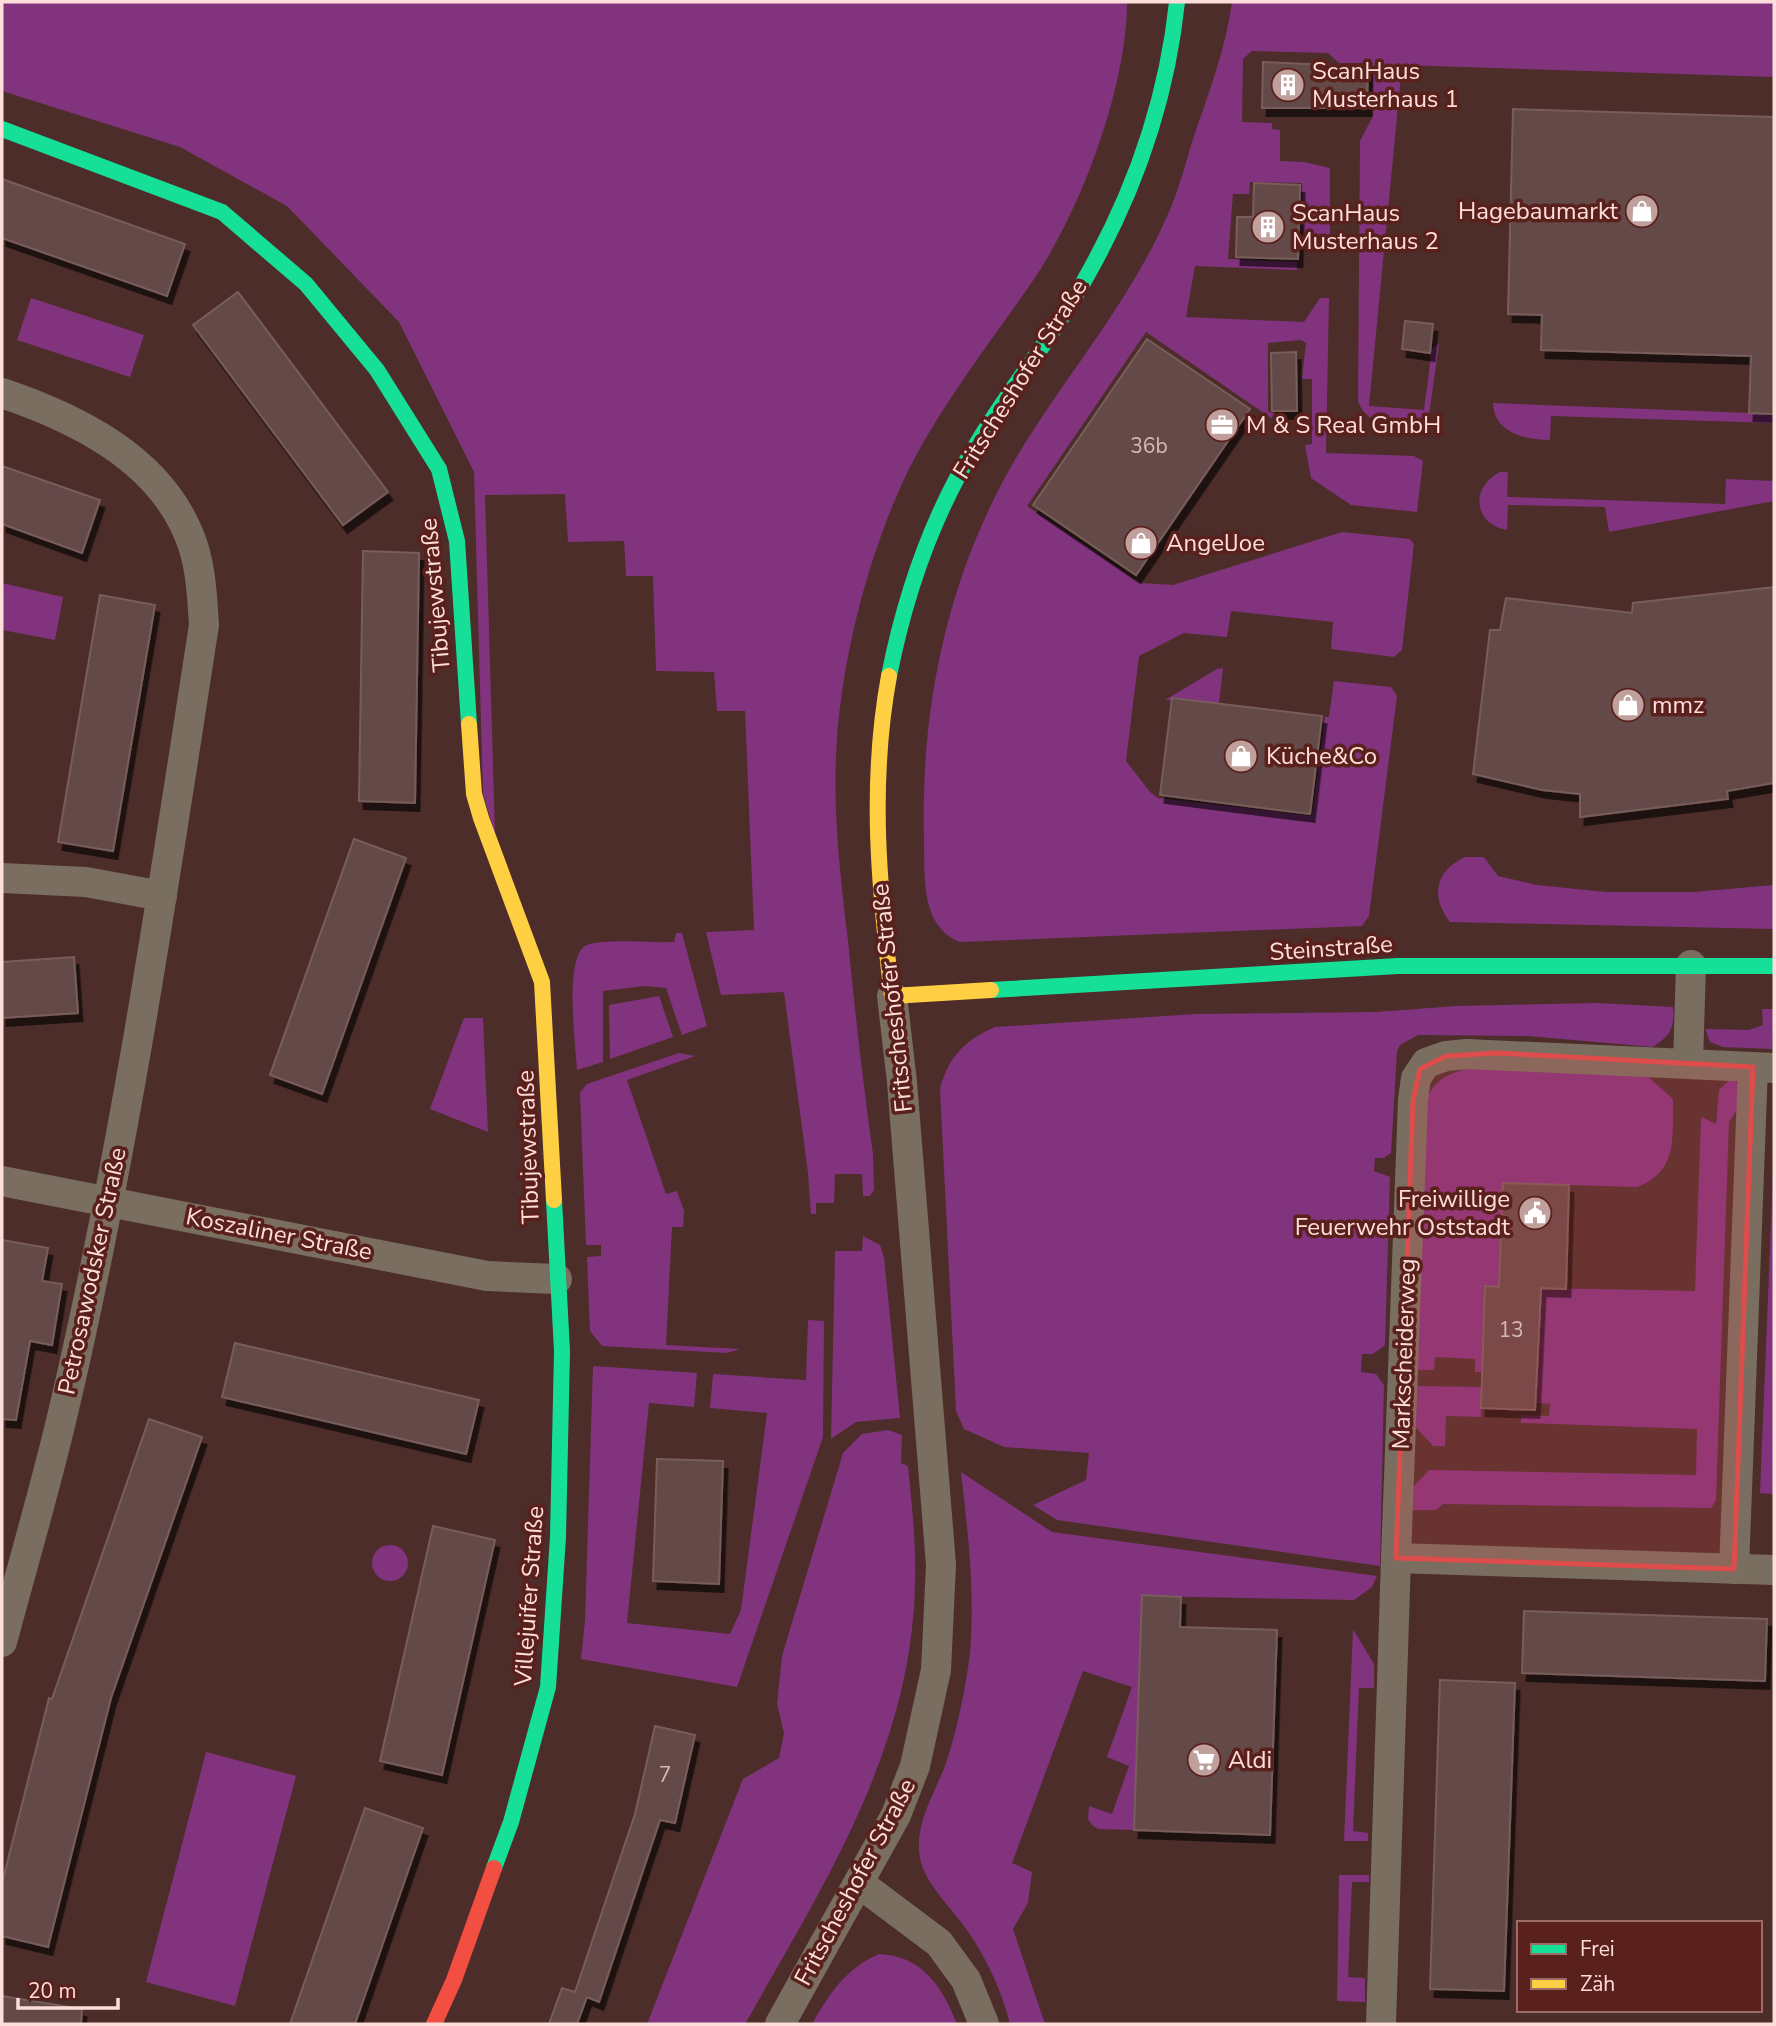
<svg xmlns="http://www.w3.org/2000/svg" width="1776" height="2026" viewBox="0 0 1776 2026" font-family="'Nunito Sans',sans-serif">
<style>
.green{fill:#82337e}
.building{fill:#634947;stroke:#785d5a;stroke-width:2;filter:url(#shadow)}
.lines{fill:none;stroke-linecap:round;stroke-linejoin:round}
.street{stroke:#796e5f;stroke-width:30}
.fast{stroke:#16e098;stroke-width:16}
.slow{stroke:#ffcf43;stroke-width:16}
.jam{stroke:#f24e42;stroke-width:16}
.marked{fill:#de4c4c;fill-opacity:0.2;stroke:#de4c4c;stroke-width:5;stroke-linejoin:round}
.labels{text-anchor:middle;stroke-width:7;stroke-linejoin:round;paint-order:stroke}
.number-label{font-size:21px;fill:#d6b9b5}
.poi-label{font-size:24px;fill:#fddeda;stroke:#5a201c;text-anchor:start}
.street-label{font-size:24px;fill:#fddeda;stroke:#5a201c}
</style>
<defs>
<filter id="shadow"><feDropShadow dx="4.5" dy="8" stdDeviation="0" flood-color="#0009"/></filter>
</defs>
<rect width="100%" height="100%" fill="#4c2d2a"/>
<!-- green -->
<g class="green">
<path d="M 2,2 L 1127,2 C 1127,85 1083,204 1038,273 C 989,346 932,414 897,495 C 865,570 843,657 837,739 C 832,806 840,874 848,941 C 855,1012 863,1083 873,1154 L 874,1190 L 870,1196 L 863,1196 L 862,1174 L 835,1174 L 834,1203 L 816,1203 L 816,1214 L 811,1214 L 808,1173 L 784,992 L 721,995 L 706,932 L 754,930 L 745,711 L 717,711 L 714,672 L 656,671 L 653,576 L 626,576 L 624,541 L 568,542 L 565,494 L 485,495 L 495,834 L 483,794 L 474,472 L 399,322 L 287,206 L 180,147 L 2,91 Z"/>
<path d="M 1232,2 L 1774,2 L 1774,77 L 1402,65 L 1369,406 L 1424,410 L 1432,348 L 1439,344 L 1427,429 C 1402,428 1367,428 1358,401 L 1360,141 L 1373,116 L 1373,63 L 1339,63 L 1328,53 L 1252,51 L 1243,59 L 1242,122 L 1272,123 L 1272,129 L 1280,130 L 1280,161 L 1304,162 L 1330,168 L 1330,235 L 1303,235 L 1302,183 L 1250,182 L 1249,194 L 1233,194 L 1228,259 L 1297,262 L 1297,270 L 1195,266 L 1186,317 L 1304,322 L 1320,298 L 1329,298 L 1326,453 L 1414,456 L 1423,461 L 1417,512 L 1351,505 L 1311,478 L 1305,445 L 1312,444 L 1312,379 L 1302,379 L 1306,343 L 1301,340 L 1268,343 L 1268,411 L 1274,414 L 1271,418 L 1146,332 L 1027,506 L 1140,583 L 1173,585 L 1342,532 L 1410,539 L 1414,544 L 1402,650 L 1394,657 L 1331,649 L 1333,622 L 1231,611 L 1227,637 L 1184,633 L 1139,656 L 1126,761 L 1150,792 L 1158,798 L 1312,816 L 1325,717 L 1329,717 L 1334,681 L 1391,687 L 1397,696 L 1369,916 L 1362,926 L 960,942 C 920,926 925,876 924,840 C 920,693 953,552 1034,429 C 1080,358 1134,293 1168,214 C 1179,190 1185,164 1193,139 C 1208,95 1226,48 1232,2 Z"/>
<path d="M 31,298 L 144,335 L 130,377 L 17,340 Z"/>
<path d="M 1493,403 L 1774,414 L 1774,423 L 1551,416 L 1550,440 C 1526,440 1494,433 1493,403 Z"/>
<path d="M 1500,472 L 1508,472 L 1507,497 L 1725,504 L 1726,479 L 1774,481 L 1774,501 L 1609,532 L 1605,507 L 1508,505 L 1507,530 C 1473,524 1470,487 1500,472 Z"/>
<path d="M 2,583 L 63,597 L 55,640 L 2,630 Z"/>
<path d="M 1223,668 L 1219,704 L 1165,700 L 1217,669 Z"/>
<path d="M 1465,857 L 1484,857 L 1498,876 L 1537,885 L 1606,892 L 1694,892 L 1774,885 L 1774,929 L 1450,922 C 1430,896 1435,871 1465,857 Z"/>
<path d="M 676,933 L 682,933 L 707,1026 L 682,1035 L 666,988 L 644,986 L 603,991 L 603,1062 L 577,1070 C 576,1047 563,954 587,945 C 607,938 651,943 674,942 Z"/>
<path d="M 659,996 L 673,1037 L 610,1059 L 609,1005 Z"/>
<path d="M 1597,1003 L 1673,1007 C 1675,1028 1670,1036 1653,1047 L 1528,1036 L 1418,1035 L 1400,1045 L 1397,1052 L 1391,1153 L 1384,1158 L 1375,1158 L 1374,1171 L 1390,1177 L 1385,1345 L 1373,1354 L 1362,1354 L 1361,1372 L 1376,1374 L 1384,1385 L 1380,1566 L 1057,1520 L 1033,1505 L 1086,1480 L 1089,1453 L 1004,1447 L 964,1429 L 956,1411 L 940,1089 C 948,1057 965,1040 995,1027 L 1196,1014 L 1376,1012 L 1456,1006 Z"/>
<path d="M 1762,1009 L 1774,1009 L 1772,1049 L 1723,1047 L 1710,1042 L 1705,1029 L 1749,1030 L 1763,1025 Z"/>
<path d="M 464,1018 L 483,1018 L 488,1132 L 430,1109 Z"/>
<path d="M 679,1053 L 695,1056 L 627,1080 L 666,1194 L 677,1191 L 684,1211 L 683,1227 L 672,1227 L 666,1345 L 740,1349 L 727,1353 L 602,1346 L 590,1331 L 587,1257 L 601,1256 L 601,1245 L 586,1245 L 580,1093 L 587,1084 Z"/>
<path d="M 1470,1068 L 1645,1074 L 1673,1099 C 1672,1136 1679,1171 1637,1187 L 1503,1183 L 1499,1287 L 1486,1286 L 1482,1372 L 1475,1372 L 1475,1359 L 1435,1357 L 1434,1370 L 1415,1370 L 1426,1100 C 1435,1079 1449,1073 1470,1068 Z"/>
<path d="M 1731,1078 L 1738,1083 L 1741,1103 L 1729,1122 L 1716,1500 L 1711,1508 L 1443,1504 L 1436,1510 L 1410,1510 L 1411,1489 L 1429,1470 L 1696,1475 L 1697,1429 L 1521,1423 L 1521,1415 L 1549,1416 L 1550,1404 L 1536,1403 L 1541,1288 L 1695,1291 L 1701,1117 L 1716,1124 L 1719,1090 Z"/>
<path d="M 1773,1174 L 1774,1175 L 1774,1494 L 1760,1493 Z"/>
<path d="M 863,1236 L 880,1245 L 884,1257 L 900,1418 L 856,1422 L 831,1439 L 835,1251 L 862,1251 Z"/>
<path d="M 808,1320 L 824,1321 L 823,1437 L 737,1687 L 581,1659 L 585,1620 L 593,1366 L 697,1373 L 694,1407 L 649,1403 L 627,1623 L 730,1634 L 741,1610 L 767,1413 L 710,1408 L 713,1374 L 806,1380 Z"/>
<path d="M 1415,1386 L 1482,1387 L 1481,1417 L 1446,1416 L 1445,1446 L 1433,1446 L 1413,1424 Z"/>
<path d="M 888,1430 L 902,1435 L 901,1463 L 908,1466 C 912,1505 916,1544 915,1583 C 912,1749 824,1884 745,2024 L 647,2024 L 743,1779 L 779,1758 L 784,1733 L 777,1704 L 782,1656 L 843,1453 L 862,1434 Z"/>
<path d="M 961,1472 L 1052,1532 L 1377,1576 L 1372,1587 L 1354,1600 L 1142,1596 L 1134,1830 L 1098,1829 L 1092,1825 L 1088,1819 L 1089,1806 L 1112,1814 L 1129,1766 L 1107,1757 L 1132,1687 L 1083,1671 L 1012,1863 L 1032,1872 L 1028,1903 L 1013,1929 L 1045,2024 L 1010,2024 C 1002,1992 988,1961 969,1933 C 954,1910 925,1885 920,1858 C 913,1823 938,1789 948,1757 C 958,1725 966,1686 970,1653 C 975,1592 968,1532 961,1472 Z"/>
<circle cx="390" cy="1563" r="18"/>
<path d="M 1353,1629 L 1374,1664 L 1374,1688 L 1359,1688 L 1353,1831 L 1368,1833 L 1368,1841 L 1344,1841 Z"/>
<path d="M 206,1752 L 296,1776 L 235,2006 L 146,1982 Z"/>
<path d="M 1339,1875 L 1369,1875 L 1369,1882 L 1352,1882 L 1348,1977 L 1365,1978 L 1365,2002 L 1337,2001 Z"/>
<path d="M 879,1954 C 923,1956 942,1987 957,2024 L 812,2024 C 829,1994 846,1968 879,1954 Z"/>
</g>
<!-- building -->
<g class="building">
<path d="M 1263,62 L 1368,67 L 1367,108 L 1262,108 Z"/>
<path d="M 1513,109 L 1774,117 L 1774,414 L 1749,413 L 1751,356 L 1541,350 L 1542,315 L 1508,314 Z"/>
<path d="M 2,179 L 185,244 L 167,296 L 2,238 Z"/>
<path d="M 1254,183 L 1300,185 L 1298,259 L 1236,257 L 1237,217 L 1253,217 Z"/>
<path d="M 238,292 L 388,492 L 343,525 L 193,325 Z"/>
<path d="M 1405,321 L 1433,324 L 1430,353 L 1402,349 Z"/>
<path d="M 1147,339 L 1250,409 L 1136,575 L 1033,505 Z"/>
<path d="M 1296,352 L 1297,411 L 1272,411 L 1271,353 Z"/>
<path d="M 2,466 L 100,500 L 82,553 L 2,524 Z"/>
<path d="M 363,551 L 419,553 L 415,803 L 359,801 Z"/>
<path d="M 1774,587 L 1774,783 L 1727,791 L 1728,799 L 1580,817 L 1580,794 L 1542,790 L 1473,774 L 1490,630 L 1500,630 L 1506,598 L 1632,613 L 1633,603 Z"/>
<path d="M 100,595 L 155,605 L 113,851 L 58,842 Z"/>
<path d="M 1172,698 L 1322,716 L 1310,814 L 1160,795 Z"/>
<path d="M 354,839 L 406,858 L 322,1094 L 270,1075 Z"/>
<path d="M 74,957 L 78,1013 L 2,1018 L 2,962 Z"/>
<path d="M 1503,1183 L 1569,1185 L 1566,1289 L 1541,1288 L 1535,1410 L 1481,1408 L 1485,1286 L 1499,1287 Z"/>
<path d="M 2,1240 L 48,1248 L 42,1281 L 62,1284 L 52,1345 L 30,1341 L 16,1420 L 2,1419 Z"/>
<path d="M 235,1343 L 479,1400 L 466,1454 L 222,1397 Z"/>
<path d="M 149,1419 L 202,1437 L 111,1698 L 48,1947 L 2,1936 L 2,1883 L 49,1698 L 52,1699 Z"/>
<path d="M 657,1459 L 723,1461 L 719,1584 L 653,1581 Z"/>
<path d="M 433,1526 L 495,1540 L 442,1775 L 380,1761 Z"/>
<path d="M 1142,1595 L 1181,1597 L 1180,1627 L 1277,1630 L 1270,1835 L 1134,1830 Z"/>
<path d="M 1524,1611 L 1767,1619 L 1765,1681 L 1522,1673 Z"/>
<path d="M 1440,1680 L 1515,1683 L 1504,1991 L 1430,1989 Z"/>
<path d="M 655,1726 L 695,1735 L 675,1823 L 660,1820 L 599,2002 L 587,1997 L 577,2024 L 549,2024 L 562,1988 L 575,1992 L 635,1814 Z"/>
<path d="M 365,1808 L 423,1828 L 355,2024 L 290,2024 Z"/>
<path d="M 2,1996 L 82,2009 L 81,2024 L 2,2024 Z"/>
</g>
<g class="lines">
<!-- street -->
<g class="street">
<path d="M 2,393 C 76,418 158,458 189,535 C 201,563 202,595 204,625 C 163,890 124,1156 62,1417 C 44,1493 22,1567 2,1642"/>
<path d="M 2,878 L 86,882 L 162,896"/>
<path d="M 1688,1063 L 1691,965"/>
<path d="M 1774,1068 L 1467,1054 L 1446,1056 L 1426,1063 L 1416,1078 L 1413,1100 L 1396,1558 L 1774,1570"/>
<path d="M 2,1181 L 487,1276 L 557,1279"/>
<path d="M 1734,1569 L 1753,1067"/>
<path d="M 859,1883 L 939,1943 L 966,1980 L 984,2024"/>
<path d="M 780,2024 L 896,1815 L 915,1766 L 936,1670 L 941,1565 L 902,1082 L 892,996"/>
<path d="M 1381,2024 L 1396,1558"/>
</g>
<!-- fast -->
<g class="fast">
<path d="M 2,129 L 222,212 L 306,284 L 377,370 L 439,469 L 457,541 L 469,724"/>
<path d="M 889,676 C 905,595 932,516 976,445 C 1011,386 1056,333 1089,272 C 1136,188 1167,97 1177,2"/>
<path d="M 991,990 L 1398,966 L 1774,966"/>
<path d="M 494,1868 L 511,1822 L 548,1687 L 558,1537 L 562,1351 L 554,1200"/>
</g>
<!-- slow -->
<g class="slow">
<path d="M 889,676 C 869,784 879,889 892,996 L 991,990"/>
<path d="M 469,724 L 474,794 L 481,818 L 542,982 L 554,1200"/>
</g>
<!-- jam -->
<path class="jam" d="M 434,2024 L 454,1980 L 494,1868"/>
</g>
<!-- marked area -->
<path class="marked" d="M 1497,1053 L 1753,1067 L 1734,1569 L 1396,1558 L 1413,1100 L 1420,1069 L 1446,1056 Z"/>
<!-- icons -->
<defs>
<symbol id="building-disc" viewBox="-11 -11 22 22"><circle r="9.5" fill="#bfa09c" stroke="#5a201c"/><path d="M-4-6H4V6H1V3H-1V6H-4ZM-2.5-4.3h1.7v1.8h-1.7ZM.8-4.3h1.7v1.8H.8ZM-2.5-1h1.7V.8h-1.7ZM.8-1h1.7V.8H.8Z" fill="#fff"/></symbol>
<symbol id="shop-disc" viewBox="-11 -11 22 22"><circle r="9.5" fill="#bfa09c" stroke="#5a201c"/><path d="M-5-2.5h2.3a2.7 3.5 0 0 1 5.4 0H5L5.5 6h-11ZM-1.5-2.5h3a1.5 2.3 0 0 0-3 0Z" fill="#fff"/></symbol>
<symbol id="office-disc" viewBox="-11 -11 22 22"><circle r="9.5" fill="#bfa09c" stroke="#5a201c"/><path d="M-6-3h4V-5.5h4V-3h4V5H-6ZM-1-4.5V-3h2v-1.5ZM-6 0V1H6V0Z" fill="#fff"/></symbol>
<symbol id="civic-disc" viewBox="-11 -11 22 22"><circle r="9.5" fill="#bfa09c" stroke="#5a201c"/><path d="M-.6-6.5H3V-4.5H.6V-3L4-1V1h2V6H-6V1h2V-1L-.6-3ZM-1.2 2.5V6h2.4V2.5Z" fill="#fff"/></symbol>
<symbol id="supermarket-disc" viewBox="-11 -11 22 22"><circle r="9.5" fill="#bfa09c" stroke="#5a201c"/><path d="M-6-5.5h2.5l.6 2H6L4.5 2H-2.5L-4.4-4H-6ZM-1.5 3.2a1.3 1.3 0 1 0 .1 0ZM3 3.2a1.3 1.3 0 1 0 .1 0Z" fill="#fff"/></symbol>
</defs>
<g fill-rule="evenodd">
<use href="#building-disc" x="1269" y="66" width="38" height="38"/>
<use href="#shop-disc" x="1623" y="192" width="38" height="38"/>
<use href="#building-disc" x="1249" y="208" width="38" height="38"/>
<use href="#office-disc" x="1203" y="406" width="38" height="38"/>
<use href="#shop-disc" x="1122" y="524" width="38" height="38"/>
<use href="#shop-disc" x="1609" y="686" width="38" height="38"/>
<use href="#shop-disc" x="1222" y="737" width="38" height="38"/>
<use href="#civic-disc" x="1516" y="1194" width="38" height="38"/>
<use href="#supermarket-disc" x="1185" y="1741" width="38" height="38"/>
</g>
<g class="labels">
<!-- number labels -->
<g class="number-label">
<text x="1149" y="453">36b</text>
<text x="1511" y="1337">13</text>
<text x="665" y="1782">7</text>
</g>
<!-- poi labels -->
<g class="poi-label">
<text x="1312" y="79">ScanHaus<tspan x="1312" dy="28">Musterhaus 1</tspan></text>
<text x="1618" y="219" text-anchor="end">Hagebaumarkt</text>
<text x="1292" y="221">ScanHaus<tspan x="1292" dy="28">Musterhaus 2</tspan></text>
<text x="1246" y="433">M &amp; S Real GmbH</text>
<text x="1166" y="551">AngelJoe</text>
<text x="1652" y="713">mmz</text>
<text x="1266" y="764">Küche&amp;Co</text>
<text x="1510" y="1207" text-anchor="end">Freiwillige<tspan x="1510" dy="28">Feuerwehr Oststadt</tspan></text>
<text x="1228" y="1768">Aldi</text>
</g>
<!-- street labels -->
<g class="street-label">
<text transform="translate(1020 379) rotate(-58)" y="8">Fritscheshofer Straße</text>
<text transform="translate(435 595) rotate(-95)" y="8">Tibujewstraße</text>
<text transform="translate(1331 948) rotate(-4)" y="8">Steinstraße</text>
<text transform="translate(892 998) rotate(-96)" y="8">Fritscheshofer Straße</text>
<text transform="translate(528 1147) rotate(-92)" y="8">Tibujewstraße</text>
<text transform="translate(279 1234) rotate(11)" y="8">Koszaliner Straße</text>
<text transform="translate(92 1271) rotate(-78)" y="8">Petrosawodsker Straße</text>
<text transform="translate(1404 1354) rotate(-88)" y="8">Markscheiderweg</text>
<text transform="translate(529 1596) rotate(-86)" y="8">Villejuifer Straße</text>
<text transform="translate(855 1882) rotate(-62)" y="8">Fritscheshofer Straße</text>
</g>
</g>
<!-- border -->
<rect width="1776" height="2026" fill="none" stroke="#fddeda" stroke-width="7"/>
<!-- legend -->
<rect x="1517" y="1921" width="245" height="91" fill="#5a201c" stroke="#9b6c68" stroke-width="2"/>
<rect x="1531" y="1944" width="35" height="10" fill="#16e098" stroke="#9b6c68" stroke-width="2"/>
<text x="1580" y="1956" font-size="21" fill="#fddeda">Frei</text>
<rect x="1531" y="1979" width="35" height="10" fill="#ffcf43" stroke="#9b6c68" stroke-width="2"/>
<text x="1580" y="1991" font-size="21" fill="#fddeda">Zäh</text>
<!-- scale -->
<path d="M18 1998v10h100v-10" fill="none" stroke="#fddeda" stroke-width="3.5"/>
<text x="28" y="1998" font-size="21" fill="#fddeda" stroke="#5a201c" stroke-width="5" paint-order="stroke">20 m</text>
</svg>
